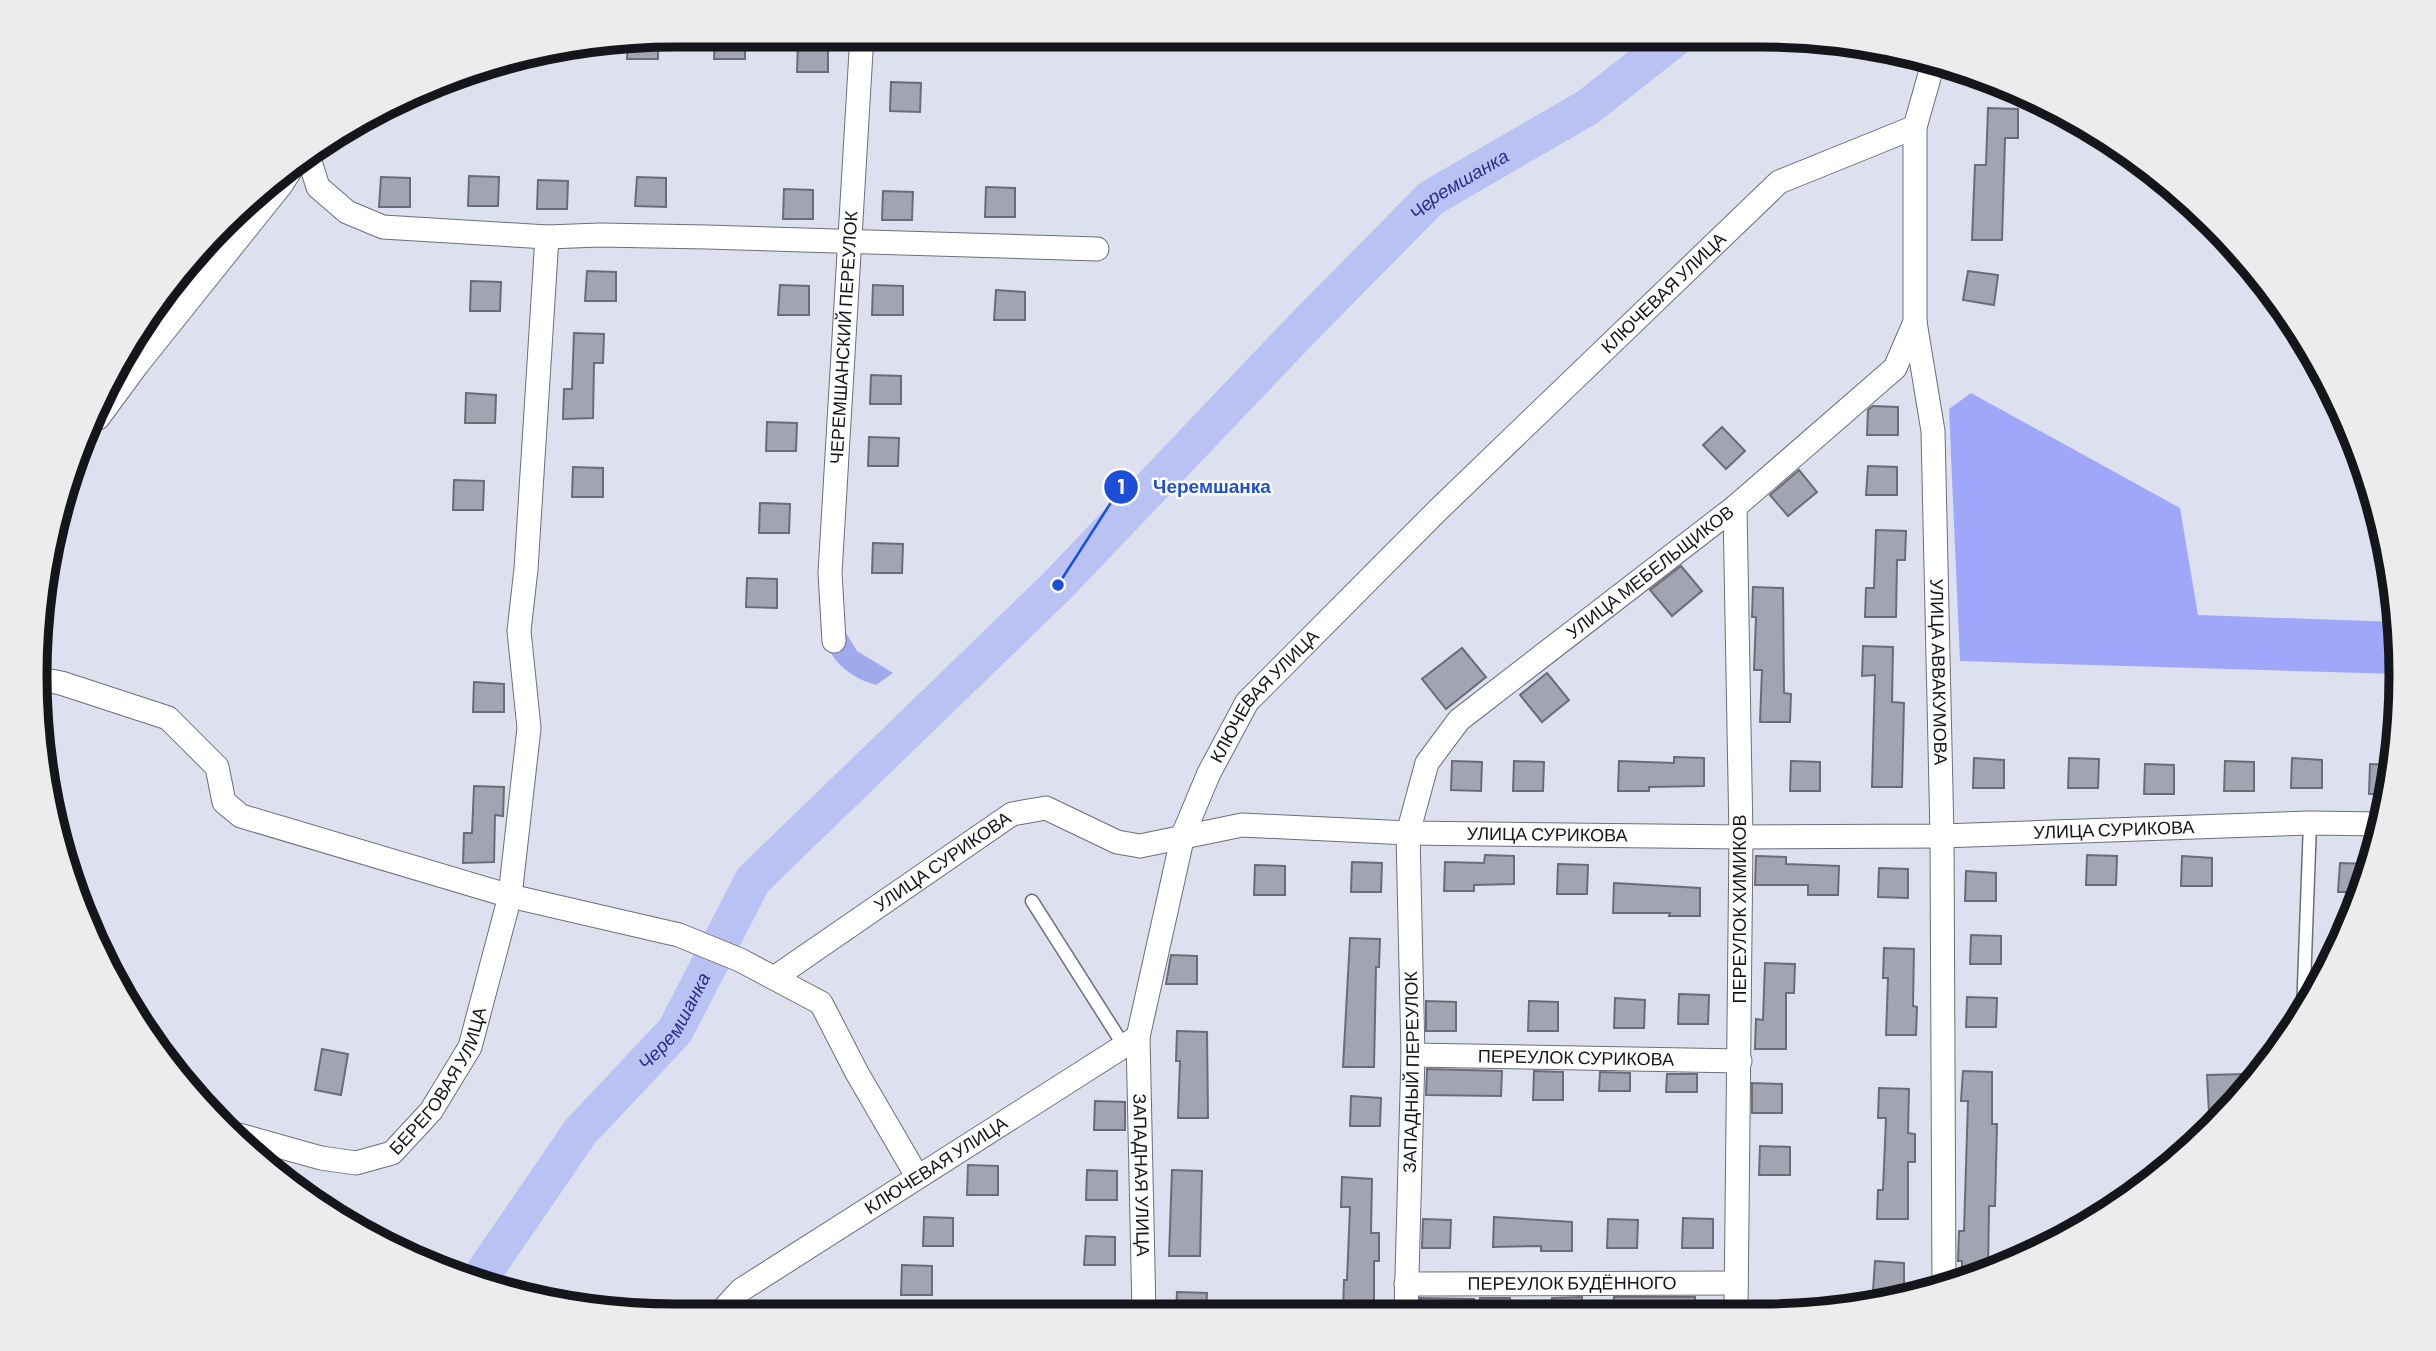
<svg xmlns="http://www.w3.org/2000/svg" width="2436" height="1351" viewBox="0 0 2436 1351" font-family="Barlow,sans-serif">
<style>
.green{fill:#a0a9e9}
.forest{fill:#9ea7fa}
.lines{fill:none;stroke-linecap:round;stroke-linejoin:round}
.river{stroke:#bac2f4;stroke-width:37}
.building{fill:#a2a4b1;stroke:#6a6c78;stroke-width:2}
.service-casing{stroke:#6c6e7a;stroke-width:15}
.minor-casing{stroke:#6c6e7a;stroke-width:25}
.service{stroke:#fff;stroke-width:12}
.minor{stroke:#fff;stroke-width:23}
.labels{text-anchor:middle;stroke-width:5;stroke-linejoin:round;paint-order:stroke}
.street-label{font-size:18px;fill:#15161b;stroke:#fff}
.water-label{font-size:19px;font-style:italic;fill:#302b88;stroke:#fff}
.rim{fill:none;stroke:#15161b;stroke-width:9}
.leader{fill:none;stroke:#1d4ed8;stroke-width:2.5}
.callout-dot{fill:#1d4ed8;stroke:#fff;stroke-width:2.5}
.mark-label{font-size:21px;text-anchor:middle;font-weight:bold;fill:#fff}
.callout-label{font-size:19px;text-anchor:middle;font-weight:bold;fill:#1d4ed8;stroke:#fff;stroke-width:5;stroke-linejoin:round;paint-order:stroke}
</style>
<rect width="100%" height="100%" fill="#dde0ee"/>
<!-- green -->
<path class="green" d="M 821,601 L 838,620 L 857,651 L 893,673 L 876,685 C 835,673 817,643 821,601 Z"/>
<!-- forest -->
<path class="forest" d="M 1971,393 L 2180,508 L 2198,615 L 2398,622 L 2400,634 L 2398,674 L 1960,661 L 1949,409 Z"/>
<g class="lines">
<!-- river -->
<path class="river" id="s1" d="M 478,1281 L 580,1132 L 675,1031 L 753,880 L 1058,585 L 1298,333 L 1431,198 L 1588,107 L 1678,36"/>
</g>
<!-- building -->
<g class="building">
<path d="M 715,35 L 745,35 L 745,59 L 714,59 Z"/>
<path d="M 658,38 L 658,59 L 627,59 L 628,43 Z"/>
<path d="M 798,42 L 828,43 L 828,72 L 797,72 Z"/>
<path d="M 891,82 L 921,83 L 920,112 L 890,111 Z"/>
<path d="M 1988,108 L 2018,109 L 2018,138 L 2005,138 L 2002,240 L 1972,240 L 1975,165 L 1986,165 Z"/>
<path d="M 469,176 L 499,177 L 498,206 L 468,206 Z"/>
<path d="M 381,177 L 410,178 L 410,207 L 379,207 Z"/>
<path d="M 637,177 L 666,178 L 666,207 L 635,206 Z"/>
<path d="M 538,180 L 568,181 L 567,209 L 537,209 Z"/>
<path d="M 986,187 L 1015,188 L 1015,217 L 985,217 Z"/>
<path d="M 784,189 L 813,190 L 813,219 L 783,219 Z"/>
<path d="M 883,191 L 913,192 L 912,220 L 882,220 Z"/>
<path d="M 587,271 L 616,272 L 616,301 L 585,301 Z"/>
<path d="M 1968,271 L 1998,275 L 1994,305 L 1963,300 Z"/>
<path d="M 471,281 L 501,282 L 500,311 L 470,311 Z"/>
<path d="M 780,285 L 809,286 L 809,315 L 778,315 Z"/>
<path d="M 873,285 L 903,286 L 903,315 L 872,315 Z"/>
<path d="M 996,290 L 1025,292 L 1025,320 L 994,320 Z"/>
<path d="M 574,333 L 604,334 L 603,363 L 594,363 L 593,418 L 563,419 L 564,389 L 572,389 Z"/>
<path d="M 871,375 L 901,376 L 901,404 L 870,404 Z"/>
<path d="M 466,393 L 496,395 L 495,423 L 465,423 Z"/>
<path d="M 1873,406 L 1898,407 L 1898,435 L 1867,435 L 1868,410 Z"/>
<path d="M 767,422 L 797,423 L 796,451 L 766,451 Z"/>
<path d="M 1722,427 L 1745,451 L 1726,469 L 1703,445 Z"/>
<path d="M 869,437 L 899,438 L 898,466 L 868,466 Z"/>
<path d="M 1868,466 L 1897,467 L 1897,495 L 1866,495 Z"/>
<path d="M 573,467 L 603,468 L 603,497 L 572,497 Z"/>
<path d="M 1799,470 L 1817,492 L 1788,516 L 1770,495 Z"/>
<path d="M 454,480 L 484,481 L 483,510 L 453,510 Z"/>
<path d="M 760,503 L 790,504 L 789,533 L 759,533 Z"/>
<path d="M 1876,530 L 1906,531 L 1905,560 L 1897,560 L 1896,617 L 1865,617 L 1866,588 L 1874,588 Z"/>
<path d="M 873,543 L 903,544 L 902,573 L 872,573 Z"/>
<path d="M 1681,566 L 1702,591 L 1672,616 L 1650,590 Z"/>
<path d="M 747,578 L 777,579 L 777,608 L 746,607 Z"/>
<path d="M 1753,587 L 1783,588 L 1784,693 L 1791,694 L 1790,722 L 1760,722 L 1762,670 L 1754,670 L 1756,617 L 1752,617 Z"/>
<path d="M 1863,646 L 1893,647 L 1892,702 L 1904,703 L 1902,787 L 1872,787 L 1875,675 L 1862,676 Z"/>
<path d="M 1462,648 L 1486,677 L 1446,709 L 1422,679 Z"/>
<path d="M 1547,673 L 1569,700 L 1542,722 L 1520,695 Z"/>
<path d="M 474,682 L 504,684 L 504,712 L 473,712 Z"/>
<path d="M 1674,757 L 1704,758 L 1704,786 L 1649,787 L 1649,791 L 1618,791 L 1619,761 L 1674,763 Z"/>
<path d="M 1974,758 L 2004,760 L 2004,788 L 1973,788 Z"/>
<path d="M 2069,758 L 2099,759 L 2098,788 L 2068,788 Z"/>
<path d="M 2292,758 L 2322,760 L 2322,788 L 2291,788 Z"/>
<path d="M 1452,761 L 1482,762 L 1481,791 L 1451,790 Z"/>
<path d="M 1514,761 L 1544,762 L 1543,791 L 1513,791 Z"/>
<path d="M 1791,761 L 1820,762 L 1820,791 L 1790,791 Z"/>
<path d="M 2225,761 L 2254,762 L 2254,791 L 2224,791 Z"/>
<path d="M 2145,764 L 2174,765 L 2174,794 L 2144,794 Z"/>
<path d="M 2370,764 L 2394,765 L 2387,794 L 2369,794 Z"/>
<path d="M 474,786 L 504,787 L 503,816 L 495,815 L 494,862 L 463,863 L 464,833 L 472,833 Z"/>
<path d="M 1485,855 L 1514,856 L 1514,884 L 1474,885 L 1474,891 L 1444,891 L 1445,862 L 1484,863 Z"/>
<path d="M 2087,855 L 2117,856 L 2116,885 L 2086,885 Z"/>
<path d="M 1756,856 L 1786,857 L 1786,864 L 1839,866 L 1838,895 L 1808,895 L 1808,885 L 1755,885 Z"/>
<path d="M 2182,856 L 2212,858 L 2212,886 L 2181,886 Z"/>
<path d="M 1352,862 L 1382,863 L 1381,892 L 1351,892 Z"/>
<path d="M 2340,863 L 2369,864 L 2367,882 L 2362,892 L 2338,892 Z"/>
<path d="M 1558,864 L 1588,865 L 1587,894 L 1557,894 Z"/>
<path d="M 1255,865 L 1285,866 L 1285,895 L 1254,895 Z"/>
<path d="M 1879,868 L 1908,869 L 1908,898 L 1878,897 Z"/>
<path d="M 1966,871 L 1996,873 L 1996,901 L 1965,901 Z"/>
<path d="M 1614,883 L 1700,888 L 1700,916 L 1669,916 L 1670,913 L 1613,913 Z"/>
<path d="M 1971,935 L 2001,936 L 2001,964 L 1970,964 Z"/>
<path d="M 1350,938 L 1380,939 L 1379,967 L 1376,967 L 1374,1067 L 1343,1067 Z"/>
<path d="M 1884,948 L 1914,949 L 1913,1006 L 1917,1007 L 1916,1035 L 1886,1035 L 1888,978 L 1883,978 Z"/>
<path d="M 1171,955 L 1197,956 L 1197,984 L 1166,984 Z"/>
<path d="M 1765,963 L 1795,964 L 1794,993 L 1786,993 L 1786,1049 L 1755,1049 L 1756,1019 L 1763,1020 Z"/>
<path d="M 1679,994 L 1709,995 L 1708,1024 L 1678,1024 Z"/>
<path d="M 1967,997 L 1997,998 L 1996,1027 L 1966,1027 Z"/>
<path d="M 1615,998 L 1645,1000 L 1644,1028 L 1614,1028 Z"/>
<path d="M 1426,1001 L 1456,1002 L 1456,1031 L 1426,1031 Z"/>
<path d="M 1529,1001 L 1558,1002 L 1558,1031 L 1528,1031 Z"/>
<path d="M 1177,1031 L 1207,1032 L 1208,1118 L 1178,1118 L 1180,1061 L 1176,1061 Z"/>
<path d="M 322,1049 L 348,1054 L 341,1095 L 315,1090 Z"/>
<path d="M 1427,1069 L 1502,1071 L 1501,1096 L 1426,1095 Z"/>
<path d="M 1534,1071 L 1563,1072 L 1563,1100 L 1533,1100 Z"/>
<path d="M 1963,1071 L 1992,1072 L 1992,1124 L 1997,1124 L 1995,1206 L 1989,1206 L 1988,1272 L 1962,1283 L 1962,1261 L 1958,1261 L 1959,1231 L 1964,1231 L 1968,1101 L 1961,1101 Z"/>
<path d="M 1600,1072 L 1630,1073 L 1630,1091 L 1599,1091 Z"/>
<path d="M 1667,1074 L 1697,1074 L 1697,1092 L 1666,1092 Z"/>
<path d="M 2244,1074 L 2245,1088 L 2210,1131 L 2207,1075 Z"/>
<path d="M 1752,1083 L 1782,1084 L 1782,1113 L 1752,1113 Z"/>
<path d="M 1879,1088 L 1909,1089 L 1908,1133 L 1915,1134 L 1915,1162 L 1908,1162 L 1908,1219 L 1877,1219 L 1878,1190 L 1883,1190 L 1886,1118 L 1878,1118 Z"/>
<path d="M 1351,1096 L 1381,1098 L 1380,1126 L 1350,1126 Z"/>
<path d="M 1095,1101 L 1125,1102 L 1125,1130 L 1094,1130 Z"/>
<path d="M 1760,1146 L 1790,1147 L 1790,1175 L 1759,1175 Z"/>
<path d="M 968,1165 L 998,1166 L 998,1195 L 967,1195 Z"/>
<path d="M 1087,1170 L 1117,1171 L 1117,1200 L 1086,1200 Z"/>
<path d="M 1172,1170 L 1202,1171 L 1200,1256 L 1169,1256 Z"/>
<path d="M 1342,1177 L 1372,1179 L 1371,1233 L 1379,1233 L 1379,1261 L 1374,1261 L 1374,1310 L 1343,1310 L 1344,1280 L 1347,1280 L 1350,1207 L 1341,1207 Z"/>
<path d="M 924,1217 L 953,1218 L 953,1246 L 923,1246 Z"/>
<path d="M 1494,1217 L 1572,1222 L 1572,1251 L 1541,1251 L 1541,1246 L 1493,1247 Z"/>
<path d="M 1683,1218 L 1713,1219 L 1713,1248 L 1682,1248 Z"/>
<path d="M 1423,1219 L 1451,1220 L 1450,1248 L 1422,1248 Z"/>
<path d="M 1608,1219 L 1638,1220 L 1637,1248 L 1607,1248 Z"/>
<path d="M 1086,1236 L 1115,1237 L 1115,1265 L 1084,1265 Z"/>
<path d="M 1875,1261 L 1904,1263 L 1904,1291 L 1873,1291 Z"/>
<path d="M 902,1265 L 932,1266 L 932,1295 L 901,1295 Z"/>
<path d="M 1177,1292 L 1207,1293 L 1206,1313 L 1176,1313 Z"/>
<path d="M 1582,1297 L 1581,1311 L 1551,1312 L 1552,1298 Z"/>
<path d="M 1614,1297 L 1695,1297 L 1695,1311 L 1613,1311 Z"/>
<path d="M 1420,1298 L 1474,1299 L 1474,1312 L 1420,1312 Z"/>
<rect x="1480" y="1298" width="30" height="14"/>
</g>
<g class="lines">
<defs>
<g id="service">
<path d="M 1032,901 L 1124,1046"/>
<path d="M 2303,1012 L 2310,823"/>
</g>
<g id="minor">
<path id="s2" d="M 1934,60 L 1915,127 L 1915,322 L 1933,431 L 1942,836 L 1944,1287"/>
<path d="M 308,155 L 318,187 L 347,212 L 383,227 L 547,237 L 600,235 L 707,237 L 1097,249"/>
<path d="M 98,418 L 137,365 L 281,185 L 296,162"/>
<path d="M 1735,507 L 1741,837 L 1736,1311"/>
<path id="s3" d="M 834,641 L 830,573 L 862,35"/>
<path d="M 40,679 L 61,683 L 168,718 L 217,767 L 224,802 L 241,816 L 510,896 L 679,935 L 740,960 L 774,978 L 821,1003 L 857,1073 L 917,1176"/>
<path id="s4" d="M 774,978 L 1012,814 L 1046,808 L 1117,842 L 1140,846 L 1242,825 L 1408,833 L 1741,837 L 1942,836 L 2310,823 L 2380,824"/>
<path id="s5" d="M 1138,1037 L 1144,1313"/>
<path id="s6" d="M 1413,1055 L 1740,1061"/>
<path id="s7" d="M 239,1135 L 321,1158 L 356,1163 L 392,1153 L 431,1111 L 470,1047 L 510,896 L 529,728 L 519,631 L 526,569 L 547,237"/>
<path id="s8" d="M 1406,1284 L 1736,1283"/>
<path id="s9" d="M 1406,1312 L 1413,1055 L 1408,833 L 1427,763 L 1459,720 L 1735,507 L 1895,368 L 1915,322"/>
<path id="s10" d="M 719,1314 L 741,1290 L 1138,1037 L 1183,835 L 1209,773 L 1247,702 L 1439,509 L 1779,182 L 1915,127"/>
</g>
</defs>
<!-- service casing -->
<use href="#service" class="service-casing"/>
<!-- minor casing -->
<use href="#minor" class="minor-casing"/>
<!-- service -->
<use href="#service" class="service"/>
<!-- minor -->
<use href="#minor" class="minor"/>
</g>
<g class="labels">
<!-- street labels -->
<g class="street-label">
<text dy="6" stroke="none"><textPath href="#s10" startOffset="1442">КЛЮЧЕВАЯ УЛИЦА</textPath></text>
<text dy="6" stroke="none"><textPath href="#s3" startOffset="304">ЧЕРЕМШАНСКИЙ ПЕРЕУЛОК</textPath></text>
<text dy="6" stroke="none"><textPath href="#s9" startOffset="847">УЛИЦА МЕБЕЛЬЩИКОВ</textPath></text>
<text dy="6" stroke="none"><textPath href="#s2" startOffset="616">УЛИЦА АВВАКУМОВА</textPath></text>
<text dy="6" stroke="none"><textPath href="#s10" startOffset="873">КЛЮЧЕВАЯ УЛИЦА</textPath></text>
<text dy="6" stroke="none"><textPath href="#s4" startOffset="1402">УЛИЦА СУРИКОВА</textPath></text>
<text dy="6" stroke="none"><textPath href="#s4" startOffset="835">УЛИЦА СУРИКОВА</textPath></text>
<text dy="6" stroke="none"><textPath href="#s4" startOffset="205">УЛИЦА СУРИКОВА</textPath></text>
<text transform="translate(1740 909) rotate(-90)" y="6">ПЕРЕУЛОК ХИМИКОВ</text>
<text dy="6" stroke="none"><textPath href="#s6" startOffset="163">ПЕРЕУЛОК СУРИКОВА</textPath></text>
<text dy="6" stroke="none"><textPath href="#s9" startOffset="240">ЗАПАДНЫЙ ПЕРЕУЛОК</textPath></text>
<text dy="6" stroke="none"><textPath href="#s7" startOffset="245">БЕРЕГОВАЯ УЛИЦА</textPath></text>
<text dy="6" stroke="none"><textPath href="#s10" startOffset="264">КЛЮЧЕВАЯ УЛИЦА</textPath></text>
<text dy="6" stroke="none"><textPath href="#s5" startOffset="138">ЗАПАДНАЯ УЛИЦА</textPath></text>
<text dy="6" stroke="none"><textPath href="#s8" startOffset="166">ПЕРЕУЛОК БУДЁННОГО</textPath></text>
</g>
<!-- water labels -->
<g class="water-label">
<text dy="7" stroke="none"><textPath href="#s1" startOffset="1482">Черемшанка</textPath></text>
<text dy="7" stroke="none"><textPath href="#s1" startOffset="327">Черемшанка</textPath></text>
</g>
</g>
<!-- crop -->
<path d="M0 0H2436V1351H0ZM675 47H1761A628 628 0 0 1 2389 675V676A628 628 0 0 1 1761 1304H675A628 628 0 0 1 47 676V675A628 628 0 0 1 675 47Z" fill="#ececed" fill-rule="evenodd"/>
<path class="rim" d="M675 47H1761A628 628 0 0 1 2389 675V676A628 628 0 0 1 1761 1304H675A628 628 0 0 1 47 676V675A628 628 0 0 1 675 47Z"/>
<!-- callouts -->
<path class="leader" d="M1058 585L1121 487"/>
<g class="callout-dot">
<circle cx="1058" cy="585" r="7"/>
<circle cx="1121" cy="487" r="18"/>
</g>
<g class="mark-label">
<text x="1121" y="494">1</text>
</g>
<g class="callout-label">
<text x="1212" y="493">Черемшанка</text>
</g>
</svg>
